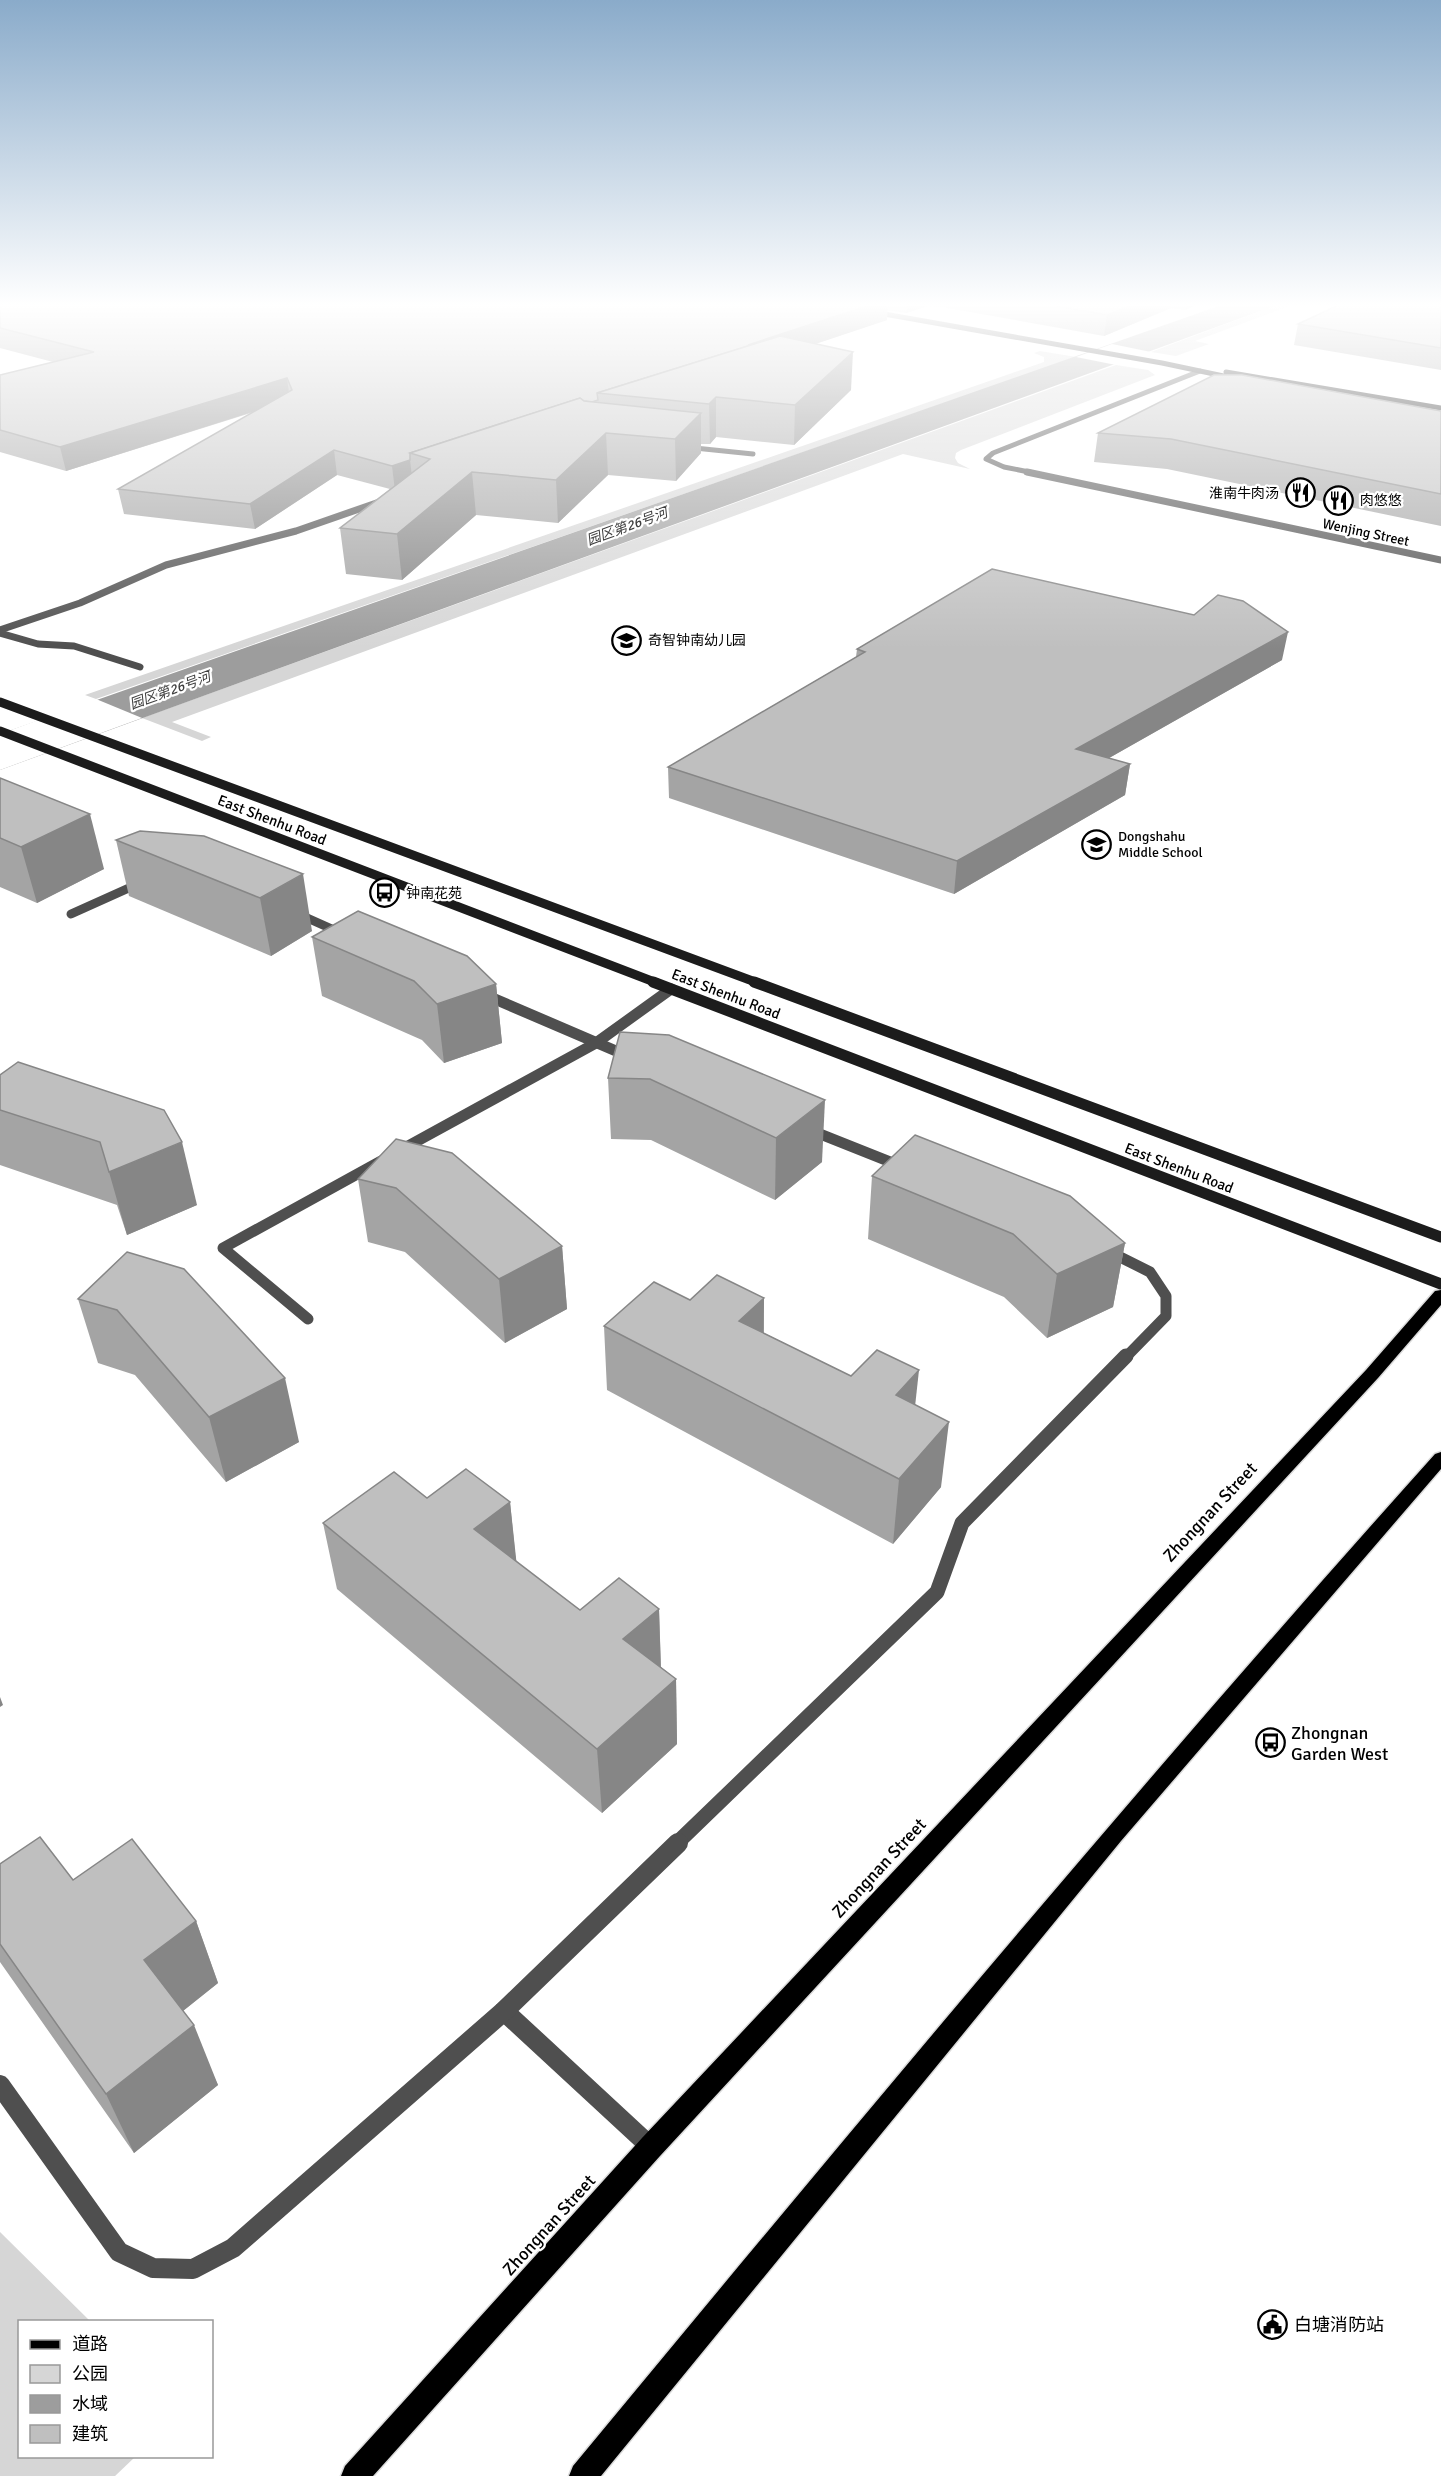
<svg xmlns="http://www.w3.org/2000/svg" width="1441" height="2476" viewBox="0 0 1441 2476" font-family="Signika,'Noto Sans SC',sans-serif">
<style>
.green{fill:#d6d6d6}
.water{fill:#9d9d9d}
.pier{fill:#fff}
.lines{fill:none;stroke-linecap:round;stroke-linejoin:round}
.primary-casing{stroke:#dbdbdb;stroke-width:3}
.minor-far5{stroke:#4f4f4f;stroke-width:5}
.minor-far4{stroke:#4f4f4f;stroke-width:7}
.minor-far3{stroke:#4f4f4f;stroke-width:9}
.minor-far2{stroke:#4f4f4f;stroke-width:11}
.minor-far1{stroke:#4f4f4f;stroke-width:15}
.minor{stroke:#4f4f4f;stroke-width:20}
.tertiary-far1{stroke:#4f4f4f;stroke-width:5}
.tertiary{stroke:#4f4f4f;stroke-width:7}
.secondary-far2{stroke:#1c1c1c;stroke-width:5}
.secondary-far1{stroke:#1c1c1c;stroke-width:9}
.secondary{stroke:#1c1c1c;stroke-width:11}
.primary{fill:#000;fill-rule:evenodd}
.wall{fill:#a4a4a4}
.shaded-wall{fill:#868686}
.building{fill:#bfbfbf;stroke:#868686;stroke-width:1.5}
.labels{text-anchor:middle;stroke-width:4.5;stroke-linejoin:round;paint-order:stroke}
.far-poi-label{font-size:14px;fill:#000;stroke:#fff;text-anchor:start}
.far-water-label{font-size:14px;font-style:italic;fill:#3e3e3e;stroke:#fff}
.far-street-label{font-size:14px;fill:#000;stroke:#fff}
.street-label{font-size:15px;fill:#000;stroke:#fff}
.near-street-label{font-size:18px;fill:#000;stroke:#fff}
.near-poi-label{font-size:18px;fill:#000;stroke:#fff;text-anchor:start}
</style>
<rect width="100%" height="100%" fill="#fff"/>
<!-- green -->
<g class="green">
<path d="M 1285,302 L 1300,302 L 1195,341 L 1209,344 L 1176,356 L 1151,352 Z"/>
<path d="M 1040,351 L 1076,357 L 96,699 L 85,695 L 1044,362 L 1044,357 L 1034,353 Z"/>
<path d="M 1116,365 L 1148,370 L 1155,375 L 961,450 L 956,453 L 955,458 L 958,463 L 970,469 L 903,454 L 172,722 L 211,737 L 202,741 L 142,718 Z"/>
<path d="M 0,2232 L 90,2321 L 20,2322 L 20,2456 L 135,2457 L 115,2476 L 0,2476 Z"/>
</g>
<!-- water -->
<path class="water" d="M 1230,302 L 1285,302 L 0,770 L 0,734 Z"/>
<!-- pier -->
<g class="pier">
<path d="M 1112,344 L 1151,352 L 1116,365 L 1076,357 Z"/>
<path d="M 96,699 L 142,718 L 0,770 L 0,734 Z"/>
</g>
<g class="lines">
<defs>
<g id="primary">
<path d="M 1441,1290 L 1441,1305 L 1378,1378 L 660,2156 L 373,2476 L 341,2476 L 345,2466 L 642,2138 L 1366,1370 L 1435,1291 Z"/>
<path d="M 1441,1452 L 1441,1469 L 1121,1841 L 601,2476 L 569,2476 L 573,2466 C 856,2124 1139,1784 1435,1454 Z"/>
</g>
</defs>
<!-- primary casing -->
<use href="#primary" class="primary-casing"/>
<!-- minor-far5 -->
<path class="minor-far5" d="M 685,447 L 753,454"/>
<!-- minor-far4 -->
<g class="minor-far4">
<path d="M 0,630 L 80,603 L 166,565 L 296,531 L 385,500"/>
<path d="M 0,633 L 38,644 L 74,646 L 140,667"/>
</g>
<!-- minor-far3 -->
<g class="minor-far3">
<path d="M 296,913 L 343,934"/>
<path d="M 71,914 L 140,883"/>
</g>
<!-- minor-far2 -->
<g class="minor-far2">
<path d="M 483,994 L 630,1057"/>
<path d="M 810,1130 L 903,1167"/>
<path d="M 399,1151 L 596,1043 L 671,989"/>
<path d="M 1108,1251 L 1150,1272 L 1166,1296 L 1166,1316 L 1125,1358"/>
<path d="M 308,1319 L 223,1248 L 381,1161"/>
</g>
<!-- minor-far1 -->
<path class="minor-far1" d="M 676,1844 L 937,1592 L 962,1523 L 1126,1356"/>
<!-- minor -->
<g class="minor">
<path d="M 504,2011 L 651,2147"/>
<path d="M 0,2085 L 119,2252 L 153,2268 L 193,2269 L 233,2248 L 504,2011 L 678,1843"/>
</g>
<!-- tertiary-far1 -->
<path class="tertiary-far1" d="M 1034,473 L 1004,467 L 986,459 L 993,453 L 1200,371"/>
<!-- tertiary -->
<path class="tertiary" d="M 1027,472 L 1441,560"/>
<!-- secondary-far2 -->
<g class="secondary-far2">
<path d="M 873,312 L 1162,363 L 1233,378"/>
<path d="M 1226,372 L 1441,408"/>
</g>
<!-- secondary-far1 -->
<g class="secondary-far1">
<path d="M 0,702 L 758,983"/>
<path d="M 0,731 L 657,983"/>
</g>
<!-- secondary -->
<g class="secondary">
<path d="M 653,982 L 1441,1284"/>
<path d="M 754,982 L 1441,1237"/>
</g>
<!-- primary -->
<use href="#primary" class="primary"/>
</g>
<!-- wall -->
<g class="wall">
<path d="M 0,302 L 1204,302 L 1185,310 L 1171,308 L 1104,336 L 942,307 L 928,306 L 906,313 L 887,310 L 887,320 L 815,344 L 851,390 L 794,445 L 716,437 L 710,444 L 701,444 L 701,453 L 676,481 L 608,475 L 558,523 L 476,515 L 402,580 L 346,574 L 340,528 L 390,489 L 337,475 L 255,529 L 124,514 L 118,489 L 254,412 L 66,471 L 0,452 L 0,375 L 53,362 L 0,348 Z"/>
<path d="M 1337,302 L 1441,302 L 1441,370 L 1294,345 L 1298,324 L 1337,306 Z"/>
<path d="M 1441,411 L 1441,526 L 1167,469 L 1094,462 L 1098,433 Z"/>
<path d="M 857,649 L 1282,660 L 1109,758 L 1130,764 L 1125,795 L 954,894 L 669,798 L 668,767 L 856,657 Z"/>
<path d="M 0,778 L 104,869 L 37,903 L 0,887 Z"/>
<path d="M 204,836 L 312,931 L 271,956 L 129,896 L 116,840 Z"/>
<path d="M 312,937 L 496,984 L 502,1043 L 444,1063 L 422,1040 L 322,996 Z"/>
<path d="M 620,1032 L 822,1162 L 775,1200 L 651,1140 L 611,1139 L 608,1078 Z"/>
<path d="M 0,1075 L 197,1205 L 127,1235 L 117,1205 L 0,1165 Z"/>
<path d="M 396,1139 L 562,1246 L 567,1309 L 505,1343 L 405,1252 L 368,1242 L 358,1179 Z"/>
<path d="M 872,1176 L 1125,1243 L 1113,1307 L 1047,1338 L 1004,1297 L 868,1239 Z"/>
<path d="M 127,1252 L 299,1442 L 226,1482 L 135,1375 L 98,1363 L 78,1299 Z"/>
<path d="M 764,1298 L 764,1333 L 851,1376 L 915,1405 L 941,1487 L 893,1544 L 607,1390 L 604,1326 L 690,1300 Z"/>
<path d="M 427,1498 L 510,1502 L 516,1562 L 580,1610 L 659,1609 L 661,1667 L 676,1679 L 677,1744 L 602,1813 L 337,1589 L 323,1523 Z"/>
<path d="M 0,1864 L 73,1880 L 196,1921 L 218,1983 L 183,2011 L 218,2085 L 134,2153 L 0,1962 Z"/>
</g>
<!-- shaded-wall -->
<g class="shaded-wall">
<path d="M 879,302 L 888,302 L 887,320 L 761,362 L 748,345 Z"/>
<path d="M 907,302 L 928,302 L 928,306 L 906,313 Z"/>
<path d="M 1139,302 L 1172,302 L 1171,308 L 1104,336 L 1107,315 Z"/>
<path d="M 1186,302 L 1204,302 L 1185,310 Z"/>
<path d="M 853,352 L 851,390 L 794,445 L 795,405 Z"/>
<path d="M 287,378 L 290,400 L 66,471 L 60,447 Z"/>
<path d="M 716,397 L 716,437 L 710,444 L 709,404 Z"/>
<path d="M 701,413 L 701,453 L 676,481 L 675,439 Z"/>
<path d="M 606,433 L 608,475 L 558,523 L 556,480 Z"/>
<path d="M 334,450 L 337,475 L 255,529 L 250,504 Z"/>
<path d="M 410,460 L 413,485 L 395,491 L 392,466 Z"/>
<path d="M 472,472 L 476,515 L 402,580 L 397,534 Z"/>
<path d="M 1288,632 L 1282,660 L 1072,779 L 1076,749 Z"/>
<path d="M 1130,764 L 1125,795 L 954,894 L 957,861 Z"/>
<path d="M 90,814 L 104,869 L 37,903 L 21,847 Z"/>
<path d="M 303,874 L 312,931 L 271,956 L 260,898 Z"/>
<path d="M 496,984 L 502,1043 L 444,1063 L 437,1004 Z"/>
<path d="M 825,1100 L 822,1162 L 775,1200 L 776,1138 Z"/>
<path d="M 182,1142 L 197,1205 L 127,1235 L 109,1172 Z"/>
<path d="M 1125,1243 L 1113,1307 L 1047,1338 L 1057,1274 Z"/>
<path d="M 562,1246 L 567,1309 L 505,1343 L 499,1279 Z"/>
<path d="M 764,1298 L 763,1362 L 739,1321 Z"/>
<path d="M 919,1370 L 912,1434 L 896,1395 Z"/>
<path d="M 285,1378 L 299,1442 L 226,1482 L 209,1417 Z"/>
<path d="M 949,1422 L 941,1487 L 893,1544 L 899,1479 Z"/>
<path d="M 510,1502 L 517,1567 L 474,1529 Z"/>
<path d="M 659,1609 L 661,1674 L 623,1639 Z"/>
<path d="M 676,1679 L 677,1744 L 602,1813 L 597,1749 Z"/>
<path d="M 0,1697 L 3,1705 L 0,1707 Z"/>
<path d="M 196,1921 L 218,1983 L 169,2022 L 144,1960 Z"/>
<path d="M 194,2025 L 218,2085 L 134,2153 L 106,2094 Z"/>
</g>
<!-- building -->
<g class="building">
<path d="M 0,302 L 879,302 L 748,345 L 751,345 L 597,393 L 598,400 L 592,402 L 584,401 L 580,398 L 410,453 L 410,460 L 392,466 L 334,450 L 250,504 L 118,489 L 292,390 L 287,378 L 60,447 L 0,430 L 0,375 L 94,352 L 0,328 Z"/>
<path d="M 1033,302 L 1139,302 L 1107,315 Z"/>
<path d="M 1345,302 L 1441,302 L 1441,348 L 1298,324 Z"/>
<path d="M 780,336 L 853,352 L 795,405 L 716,397 L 709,404 L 597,393 Z"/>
<path d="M 1214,375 L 1242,375 L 1441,411 L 1441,494 L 1171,439 L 1098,433 Z"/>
<path d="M 580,398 L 584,401 L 701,413 L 675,439 L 606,433 L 556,480 L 472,472 L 397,534 L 340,528 L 430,459 L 410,453 Z"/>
<path d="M 992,569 L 1194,615 L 1218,595 L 1243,601 L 1288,632 L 1076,749 L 1130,764 L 957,861 L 668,767 L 865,652 L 857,649 Z"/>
<path d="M 0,778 L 90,814 L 21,847 L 0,838 Z"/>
<path d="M 140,831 L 204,836 L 303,874 L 260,898 L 116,840 Z"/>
<path d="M 358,911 L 467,956 L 496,984 L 437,1004 L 414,981 L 312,937 Z"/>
<path d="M 620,1032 L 669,1035 L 825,1100 L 776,1138 L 650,1079 L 608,1078 Z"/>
<path d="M 18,1062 L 164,1110 L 182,1142 L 109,1172 L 100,1142 L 0,1110 L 0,1075 Z"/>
<path d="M 915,1135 L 1070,1196 L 1125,1243 L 1057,1274 L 1013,1234 L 872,1176 Z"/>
<path d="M 396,1139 L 452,1153 L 562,1246 L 499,1279 L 396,1188 L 358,1179 Z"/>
<path d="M 127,1252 L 184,1269 L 285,1378 L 209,1417 L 117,1310 L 78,1299 Z"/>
<path d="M 717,1275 L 764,1298 L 739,1321 L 851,1376 L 877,1350 L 919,1370 L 896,1395 L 949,1422 L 899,1479 L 604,1326 L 654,1282 L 690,1300 Z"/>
<path d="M 466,1469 L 510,1502 L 474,1529 L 580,1610 L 619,1578 L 659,1609 L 623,1639 L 676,1679 L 597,1749 L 323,1523 L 394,1472 L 427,1498 Z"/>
<path d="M 40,1837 L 73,1880 L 132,1839 L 196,1921 L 144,1960 L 194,2025 L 106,2094 L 0,1944 L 0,1864 Z"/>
</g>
<!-- sky -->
<linearGradient id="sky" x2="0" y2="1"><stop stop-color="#8aabca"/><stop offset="0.47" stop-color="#fff"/><stop offset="1" stop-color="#fff" stop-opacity="0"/></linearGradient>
<rect width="1441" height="649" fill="url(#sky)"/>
<!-- icons -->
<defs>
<symbol id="restaurant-ring" viewBox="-11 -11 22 22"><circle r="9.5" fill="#fff" stroke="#000" stroke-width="1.5"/><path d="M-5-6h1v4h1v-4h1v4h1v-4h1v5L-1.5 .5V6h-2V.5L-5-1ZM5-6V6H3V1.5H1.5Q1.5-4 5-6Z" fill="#000"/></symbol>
<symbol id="school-ring" viewBox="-11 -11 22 22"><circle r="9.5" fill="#fff" stroke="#000" stroke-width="1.5"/><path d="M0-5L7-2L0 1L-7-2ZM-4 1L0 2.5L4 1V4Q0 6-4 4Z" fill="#000"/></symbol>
<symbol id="bus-ring" viewBox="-11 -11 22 22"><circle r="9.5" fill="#fff" stroke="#000" stroke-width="1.5"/><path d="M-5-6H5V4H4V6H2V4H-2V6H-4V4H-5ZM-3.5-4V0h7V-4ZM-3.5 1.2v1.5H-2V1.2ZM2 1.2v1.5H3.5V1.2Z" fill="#000"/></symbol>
<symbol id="civic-ring" viewBox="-11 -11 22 22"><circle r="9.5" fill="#fff" stroke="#000" stroke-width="1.5"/><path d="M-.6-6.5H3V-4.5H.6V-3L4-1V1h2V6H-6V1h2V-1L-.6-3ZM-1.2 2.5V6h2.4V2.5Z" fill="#000"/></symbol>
</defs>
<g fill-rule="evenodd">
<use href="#restaurant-ring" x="1284" y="476" width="33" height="33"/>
<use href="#restaurant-ring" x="1322" y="484" width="33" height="33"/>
<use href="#school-ring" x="610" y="624" width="33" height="33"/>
<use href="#school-ring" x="1080" y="828" width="33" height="33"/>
<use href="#bus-ring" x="368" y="876" width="33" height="33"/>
<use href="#bus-ring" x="1254" y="1726" width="33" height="33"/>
<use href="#civic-ring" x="1256" y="2308" width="33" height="33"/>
</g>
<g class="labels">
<!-- far-poi labels -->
<g class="far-poi-label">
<text x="1279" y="498" text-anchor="end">淮南牛肉汤</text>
<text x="1360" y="505">肉悠悠</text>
<text x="648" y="645">奇智钟南幼儿园</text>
<text x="1118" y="841">Dongshahu<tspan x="1118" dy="16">Middle School</tspan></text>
<text x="406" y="898">钟南花苑</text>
</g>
<!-- far-water labels -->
<g class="far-water-label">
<text transform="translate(627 526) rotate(-20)" y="5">园区第26号河</text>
<text transform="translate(170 690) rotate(-20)" y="5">园区第26号河</text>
</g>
<!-- far-street labels -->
<g class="far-street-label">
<text transform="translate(1366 532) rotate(12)" y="5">Wenjing Street</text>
</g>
<!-- street labels -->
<g class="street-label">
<text transform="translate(272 820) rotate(21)" y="5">East Shenhu Road</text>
<text transform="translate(726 994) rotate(21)" y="5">East Shenhu Road</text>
<text transform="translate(1179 1168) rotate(21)" y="5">East Shenhu Road</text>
</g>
<!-- near-street labels -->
<g class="near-street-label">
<text transform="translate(1210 1512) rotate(-47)" y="6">Zhongnan Street</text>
<text transform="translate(879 1868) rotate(-47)" y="6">Zhongnan Street</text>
<text transform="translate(549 2225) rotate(-48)" y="6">Zhongnan Street</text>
</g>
<!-- near-poi labels -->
<g class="near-poi-label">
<text x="1291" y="1739">Zhongnan<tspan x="1291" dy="21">Garden West</tspan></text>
<text x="1294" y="2331">白塘消防站</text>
</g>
</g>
<!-- legend -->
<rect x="18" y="2320" width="195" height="138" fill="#ffffff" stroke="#999999" stroke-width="1.5"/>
<rect x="30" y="2340" width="30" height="9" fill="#000000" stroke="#999999" stroke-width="1.5"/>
<text x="72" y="2350" font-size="18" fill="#000000">道路</text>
<rect x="30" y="2365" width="30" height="18" fill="#d6d6d6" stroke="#999999" stroke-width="1.5"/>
<text x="72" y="2380" font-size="18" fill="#000000">公园</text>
<rect x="30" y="2395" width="30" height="18" fill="#9d9d9d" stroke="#999999" stroke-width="1.5"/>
<text x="72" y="2410" font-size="18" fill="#000000">水域</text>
<rect x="30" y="2425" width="30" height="18" fill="#bfbfbf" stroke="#999999" stroke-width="1.5"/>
<text x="72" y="2440" font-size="18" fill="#000000">建筑</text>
</svg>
